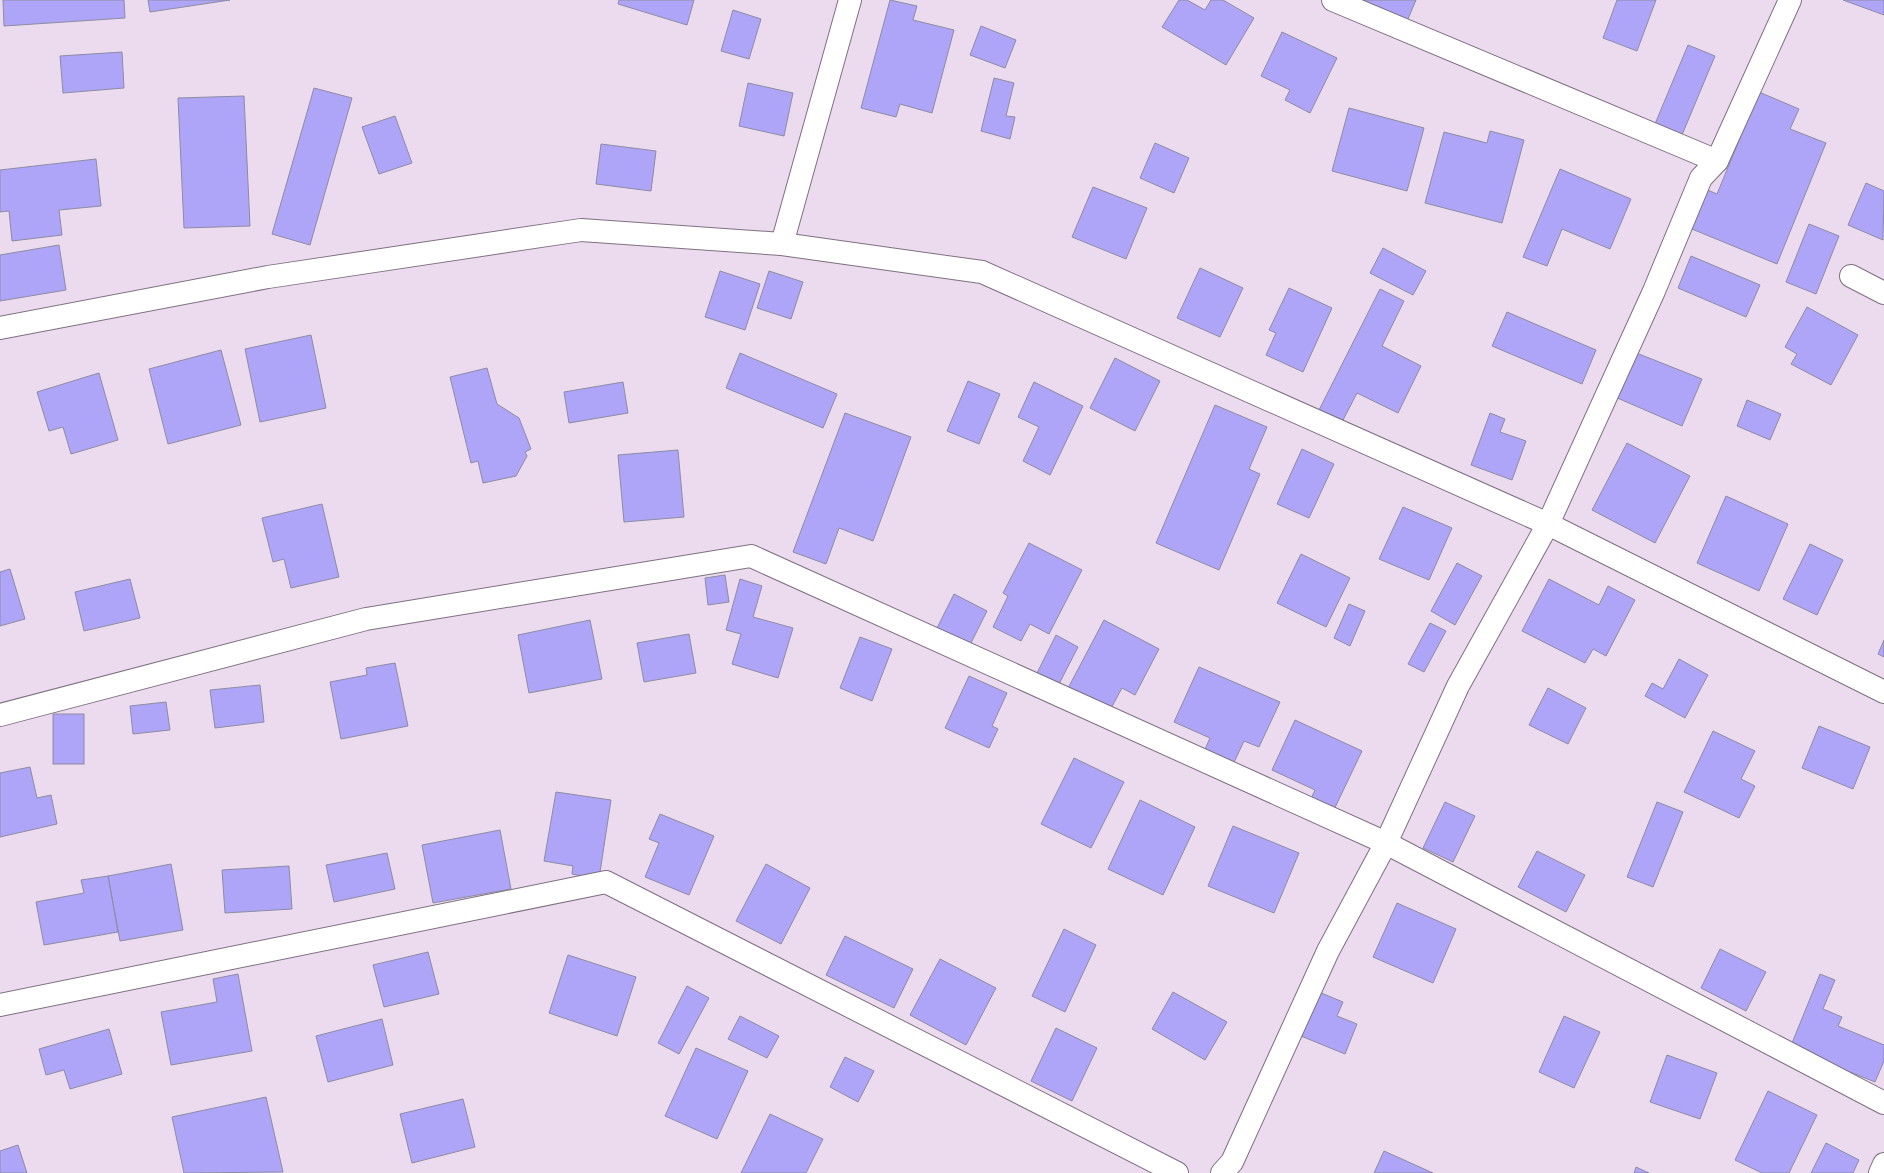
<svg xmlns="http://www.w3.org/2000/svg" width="1884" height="1173" viewBox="0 0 1884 1173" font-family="Signika,sans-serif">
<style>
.building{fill:#aea4f8;stroke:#8d8ca1}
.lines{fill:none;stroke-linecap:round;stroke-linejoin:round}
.minor-casing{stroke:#7f7081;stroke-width:24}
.minor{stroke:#fff;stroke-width:22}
</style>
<rect width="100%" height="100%" fill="#ecdbef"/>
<!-- building -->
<g class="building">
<path d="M 3,0 L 124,0 L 125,18 L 4,26 Z"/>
<path d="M 148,0 L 230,0 L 150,12 Z"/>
<path d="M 619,0 L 694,0 L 687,25 L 618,4 Z"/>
<path d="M 890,0 L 917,6 L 913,20 L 954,30 L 932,113 L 900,104 L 896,117 L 861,108 Z"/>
<path d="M 1179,0 L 1187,0 L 1205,10 L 1211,0 L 1223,0 L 1254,18 L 1226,65 L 1162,27 Z"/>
<path d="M 1344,0 L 1416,0 L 1405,26 Z"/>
<path d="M 1617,0 L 1656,0 L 1637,51 L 1603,38 Z"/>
<path d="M 1843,0 L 1884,0 L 1884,15 Z"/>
<path d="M 733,10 L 761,19 L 749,59 L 721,51 Z"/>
<path d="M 981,26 L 1016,40 L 1005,68 L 970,55 Z"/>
<path d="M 1282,32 L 1337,58 L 1310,113 L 1285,100 L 1290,90 L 1261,76 Z"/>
<path d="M 1688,45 L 1715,56 L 1674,154 L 1647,143 Z"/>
<path d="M 122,52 L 124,88 L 63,93 L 60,56 Z"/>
<path d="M 994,78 L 1014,83 L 1006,116 L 1015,117 L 1010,139 L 981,131 Z"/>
<path d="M 748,83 L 793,93 L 784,136 L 739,126 Z"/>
<path d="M 314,88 L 352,98 L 310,245 L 272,234 Z"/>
<path d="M 1759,92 L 1799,109 L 1790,129 L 1826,143 L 1777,264 L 1687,227 L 1703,188 L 1717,194 Z"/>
<path d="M 244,96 L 250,226 L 184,228 L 178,98 Z"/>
<path d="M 1349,108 L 1424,128 L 1407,191 L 1332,171 Z"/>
<path d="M 395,116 L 412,163 L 379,174 L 362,127 Z"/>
<path d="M 1490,131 L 1524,140 L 1502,223 L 1425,203 L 1444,132 L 1487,143 Z"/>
<path d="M 1155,143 L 1189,158 L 1174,193 L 1140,178 Z"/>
<path d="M 601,144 L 656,151 L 651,191 L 596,184 Z"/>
<path d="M 96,159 L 101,206 L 59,210 L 62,235 L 12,241 L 9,211 L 0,212 L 0,170 Z"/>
<path d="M 1560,169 L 1631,199 L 1610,249 L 1562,229 L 1547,266 L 1523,257 Z"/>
<path d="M 1866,183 L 1884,191 L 1883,240 L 1848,225 Z"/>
<path d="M 1093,187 L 1147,208 L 1126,259 L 1072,237 Z"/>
<path d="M 1809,224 L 1839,236 L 1816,294 L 1786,282 Z"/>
<path d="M 59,245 L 66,290 L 0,301 L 0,255 Z"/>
<path d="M 1383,248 L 1426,271 L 1413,295 L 1370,273 Z"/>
<path d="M 1691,256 L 1760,285 L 1746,317 L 1678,288 Z"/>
<path d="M 1200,268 L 1243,288 L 1220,337 L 1177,318 Z"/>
<path d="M 720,271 L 760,284 L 745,330 L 705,317 Z"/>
<path d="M 769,271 L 803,282 L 791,319 L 757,308 Z"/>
<path d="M 1289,288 L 1332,308 L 1303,372 L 1266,355 L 1276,333 L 1269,330 Z"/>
<path d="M 1380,289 L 1404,301 L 1382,346 L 1421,366 L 1398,413 L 1357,393 L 1341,424 L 1318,412 Z"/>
<path d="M 1807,307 L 1858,335 L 1831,385 L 1791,364 L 1797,354 L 1785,347 Z"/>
<path d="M 1507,312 L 1596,350 L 1582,384 L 1492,346 Z"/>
<path d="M 311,335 L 326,408 L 260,422 L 245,349 Z"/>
<path d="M 221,350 L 241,425 L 168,444 L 149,369 Z"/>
<path d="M 1634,352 L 1702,379 L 1682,426 L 1615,397 Z"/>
<path d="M 740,353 L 837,394 L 823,428 L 726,388 Z"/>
<path d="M 1115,358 L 1160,381 L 1135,431 L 1090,408 Z"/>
<path d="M 487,368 L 497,404 L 519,418 L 531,449 L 525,452 L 527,456 L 516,476 L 483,483 L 478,461 L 471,463 L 450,377 Z"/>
<path d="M 99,373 L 118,440 L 71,454 L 63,427 L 49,431 L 37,392 Z"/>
<path d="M 968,381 L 1000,394 L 979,444 L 947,431 Z"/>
<path d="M 623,382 L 628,413 L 569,423 L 564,392 Z"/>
<path d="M 1034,382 L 1083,406 L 1050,475 L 1023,461 L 1039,427 L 1018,417 Z"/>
<path d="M 1747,400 L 1781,414 L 1770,440 L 1737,426 Z"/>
<path d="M 1215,405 L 1267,427 L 1249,469 L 1260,474 L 1219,570 L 1156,543 Z"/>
<path d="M 845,413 L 911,437 L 873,541 L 839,528 L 826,564 L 793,552 Z"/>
<path d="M 1490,413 L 1505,419 L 1500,432 L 1526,441 L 1512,480 L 1471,465 Z"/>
<path d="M 1627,443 L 1690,476 L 1655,543 L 1592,510 Z"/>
<path d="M 1302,449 L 1334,464 L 1309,518 L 1277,504 Z"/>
<path d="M 678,450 L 684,517 L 624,522 L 618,455 Z"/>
<path d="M 1726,496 L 1788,524 L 1759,591 L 1697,563 Z"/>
<path d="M 322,504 L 339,577 L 291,588 L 284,559 L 273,562 L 262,518 Z"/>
<path d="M 1403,507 L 1452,528 L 1429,580 L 1379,559 Z"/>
<path d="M 1029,543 L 1082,570 L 1049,634 L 1030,624 L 1021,641 L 993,627 L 1008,596 L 1003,593 Z"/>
<path d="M 1810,544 L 1843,560 L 1817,615 L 1783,599 Z"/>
<path d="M 1301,554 L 1350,578 L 1326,627 L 1277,603 Z"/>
<path d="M 1457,563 L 1482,576 L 1455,625 L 1431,611 Z"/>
<path d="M 10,569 L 25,619 L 0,626 L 0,572 Z"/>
<path d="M 725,575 L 729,602 L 708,605 L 705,578 Z"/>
<path d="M 130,579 L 140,618 L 84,631 L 75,592 Z"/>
<path d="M 740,579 L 762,586 L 753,617 L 793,628 L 778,678 L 732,664 L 741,634 L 726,630 Z"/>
<path d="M 1549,579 L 1599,605 L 1608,586 L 1635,600 L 1606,656 L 1593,649 L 1585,663 L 1522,631 Z"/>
<path d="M 954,594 L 987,611 L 969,647 L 936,630 Z"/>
<path d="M 1349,604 L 1365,611 L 1350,646 L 1334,638 Z"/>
<path d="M 590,620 L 602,679 L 529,693 L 518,635 Z"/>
<path d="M 1104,620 L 1159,649 L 1135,695 L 1122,688 L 1108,714 L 1066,692 Z"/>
<path d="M 1430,623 L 1446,631 L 1424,672 L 1408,664 Z"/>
<path d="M 689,634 L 696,673 L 644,682 L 637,643 Z"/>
<path d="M 1056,635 L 1078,647 L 1059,684 L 1037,673 Z"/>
<path d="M 860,637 L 892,649 L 872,701 L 840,688 Z"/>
<path d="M 1884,640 L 1884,657 L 1878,654 Z"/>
<path d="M 1679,659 L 1708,675 L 1685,718 L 1645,696 L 1652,683 L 1663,689 Z"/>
<path d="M 395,663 L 408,726 L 341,739 L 330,682 L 367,675 L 366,668 Z"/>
<path d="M 1199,667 L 1280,702 L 1259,747 L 1244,741 L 1231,769 L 1202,756 L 1210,738 L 1174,722 Z"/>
<path d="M 969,676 L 1007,693 L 992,726 L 998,729 L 989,748 L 945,728 Z"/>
<path d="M 260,685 L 264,722 L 215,728 L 210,690 Z"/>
<path d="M 1548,688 L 1586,708 L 1568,744 L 1529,725 Z"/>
<path d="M 166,702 L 170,730 L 133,734 L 130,706 Z"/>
<rect x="53" y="714" width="31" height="50"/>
<path d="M 1295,720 L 1362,751 L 1330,818 L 1307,807 L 1315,790 L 1272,770 Z"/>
<path d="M 1819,726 L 1870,747 L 1853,789 L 1802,768 Z"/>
<path d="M 1713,731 L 1755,751 L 1741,779 L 1755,786 L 1739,818 L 1684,792 Z"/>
<path d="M 1074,758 L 1124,782 L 1091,848 L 1041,824 Z"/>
<path d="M 30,767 L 37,798 L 51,795 L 57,824 L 0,837 L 0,773 Z"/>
<path d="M 556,792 L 611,800 L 599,879 L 572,874 L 573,866 L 544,861 Z"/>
<path d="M 1140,800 L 1195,827 L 1163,895 L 1108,869 Z"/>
<path d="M 1445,802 L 1475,816 L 1453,862 L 1423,848 Z"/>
<path d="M 1657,802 L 1683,812 L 1653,887 L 1627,877 Z"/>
<path d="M 660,814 L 714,836 L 689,895 L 645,877 L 659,843 L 649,839 Z"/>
<path d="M 1233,826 L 1299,853 L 1274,913 L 1208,886 Z"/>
<path d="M 500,830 L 511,889 L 433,903 L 422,845 Z"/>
<path d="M 1537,851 L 1585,875 L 1566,912 L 1518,887 Z"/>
<path d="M 387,853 L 395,889 L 334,902 L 326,865 Z"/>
<path d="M 171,864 L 183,930 L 120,941 L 108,876 Z"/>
<path d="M 766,864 L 810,888 L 781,944 L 736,921 Z"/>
<path d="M 289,866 L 292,909 L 225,913 L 222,870 Z"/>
<path d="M 108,876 L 118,932 L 44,945 L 36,902 L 84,893 L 81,880 Z"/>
<path d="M 1397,903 L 1456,929 L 1433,983 L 1373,957 Z"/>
<path d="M 1064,929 L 1096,945 L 1065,1012 L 1032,996 Z"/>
<path d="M 845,936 L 913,969 L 894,1008 L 826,975 Z"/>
<path d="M 1720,949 L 1766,972 L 1746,1011 L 1701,988 Z"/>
<path d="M 428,952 L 439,994 L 384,1007 L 373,965 Z"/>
<path d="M 568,955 L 636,977 L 617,1036 L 549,1013 Z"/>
<path d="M 940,959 L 996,988 L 966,1045 L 910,1015 Z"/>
<path d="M 238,974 L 252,1051 L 171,1065 L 161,1012 L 217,1002 L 213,979 Z"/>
<path d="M 1820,974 L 1835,980 L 1823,1009 L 1842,1017 L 1838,1026 L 1884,1045 L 1884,1061 L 1875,1082 L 1790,1048 Z"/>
<path d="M 687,986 L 709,998 L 679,1054 L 658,1043 Z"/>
<path d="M 1314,990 L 1343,1002 L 1337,1016 L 1357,1024 L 1345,1054 L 1296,1034 Z"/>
<path d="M 1173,992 L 1227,1022 L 1205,1060 L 1152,1029 Z"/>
<path d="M 740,1016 L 779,1036 L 767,1058 L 728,1039 Z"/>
<path d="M 1564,1016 L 1600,1032 L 1574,1088 L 1539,1072 Z"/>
<path d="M 382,1019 L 393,1065 L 328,1082 L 316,1036 Z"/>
<path d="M 1056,1028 L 1097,1048 L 1072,1101 L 1031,1081 Z"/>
<path d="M 109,1029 L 122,1074 L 70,1089 L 64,1070 L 46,1075 L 39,1049 Z"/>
<path d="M 696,1048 L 748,1071 L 717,1139 L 665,1116 Z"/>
<path d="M 1667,1055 L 1717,1073 L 1700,1119 L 1650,1102 Z"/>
<path d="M 845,1057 L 874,1071 L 858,1102 L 830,1087 Z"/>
<path d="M 1768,1091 L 1817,1115 L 1789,1173 L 1762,1173 L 1735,1160 Z"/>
<path d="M 266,1097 L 283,1172 L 184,1173 L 172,1117 Z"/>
<path d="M 463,1099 L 475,1147 L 412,1163 L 400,1114 Z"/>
<path d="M 770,1114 L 823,1139 L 806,1173 L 741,1173 Z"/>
<path d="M 1826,1143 L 1859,1160 L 1853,1173 L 1811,1173 Z"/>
<path d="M 18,1145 L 27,1173 L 0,1173 L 0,1151 Z"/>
<path d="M 1384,1151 L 1433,1173 L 1374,1173 Z"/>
<path d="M 1636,1167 L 1649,1173 L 1634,1173 Z"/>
</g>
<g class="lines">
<defs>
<g id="minor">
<path d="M 1333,0 L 1717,161"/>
<path d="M 782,244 L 850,0"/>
<path d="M 1851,276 L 1884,293"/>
<path d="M 0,328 L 268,277 L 581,230 L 782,244 L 982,272 L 1548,524 L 1884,692"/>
<path d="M 0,715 L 366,619 L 751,556 L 1386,843 L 1884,1103"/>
<path d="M 0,1005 L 606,882 L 1177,1173"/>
<path d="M 1222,1173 L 1232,1162 L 1328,951 L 1386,843 L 1458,686 L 1548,524 L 1654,291 L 1701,178 L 1717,161 L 1790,0"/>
<path d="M 1880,1173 L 1884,1164"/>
</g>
</defs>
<!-- minor casing -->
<use href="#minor" class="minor-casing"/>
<!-- minor -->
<use href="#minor" class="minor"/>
</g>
</svg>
